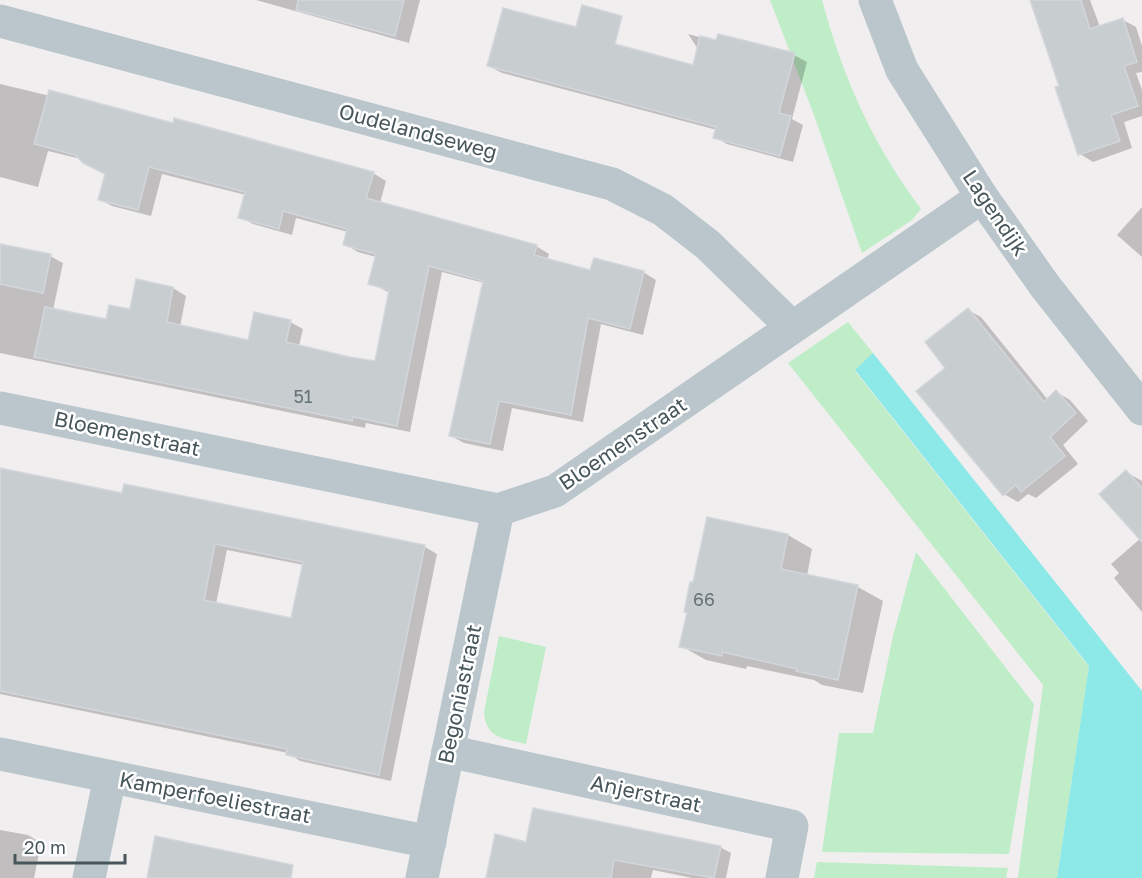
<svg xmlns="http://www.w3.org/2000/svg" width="1142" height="878" viewBox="0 0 1142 878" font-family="'Golos Text',sans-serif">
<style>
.green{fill:#beedc7}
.water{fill:#8de8e8}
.shadow{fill:#0003;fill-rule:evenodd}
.building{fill:#c8cdd0;stroke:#d3d6da;stroke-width:1.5;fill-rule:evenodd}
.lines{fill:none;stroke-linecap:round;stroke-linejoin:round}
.street{stroke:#bac6cb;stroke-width:33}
.labels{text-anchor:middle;stroke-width:5;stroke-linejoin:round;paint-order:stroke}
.number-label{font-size:18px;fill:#677478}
.street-label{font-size:21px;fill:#47565b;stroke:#fff}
</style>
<rect width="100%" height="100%" fill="#f1eeef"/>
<!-- green -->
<g class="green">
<path d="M 770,0 L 822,0 C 837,56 859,113 890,163 C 899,179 910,194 921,209 L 912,220 L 862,253 L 814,115 Z"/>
<path d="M 848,322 L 873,353 L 855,371 L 1089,667 L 1057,878 L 1018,878 L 1043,685 L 788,363 Z"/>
<path d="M 916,552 L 1034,704 L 1009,854 L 822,852 L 839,733 L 873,733 L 893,636 Z"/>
<path d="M 499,636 L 546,647 L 526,744 C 503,738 486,739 484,712 Z"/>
<path d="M 817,862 L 1008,868 L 1006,878 L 814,878 Z"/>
</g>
<!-- water -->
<path class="water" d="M 873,353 L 1142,691 L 1142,878 L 1057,878 L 1089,666 L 855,370 Z"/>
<!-- shadow -->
<g class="shadow">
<path d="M 256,0 L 420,0 L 409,43 Z"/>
<path d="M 1032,0 L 1090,0 L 1100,27 L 1123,20 L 1136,27 L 1142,46 L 1142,72 L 1136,73 L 1142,90 L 1142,116 L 1124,122 L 1132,148 L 1093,162 L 1080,154 L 1061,87 Z"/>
<path d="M 688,34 L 718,42 L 794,55 L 807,62 L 792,119 L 803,125 L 793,162 L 727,144 L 715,137 L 717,130 L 502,73 L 489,66 L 605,43 L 694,66 L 698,49 Z"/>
<path d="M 0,84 L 373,173 L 386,181 L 380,203 L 536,246 L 549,254 L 547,260 L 591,272 L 643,272 L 656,280 L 643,335 L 601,324 L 583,422 L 512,408 L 503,451 L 464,443 L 451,436 L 484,283 L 442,272 L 410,432 L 366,423 L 365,428 L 0,353 L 0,284 L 50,256 L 63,263 L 53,310 L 107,320 L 131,311 L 137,281 L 173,288 L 186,296 L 180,327 L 249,341 L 290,322 L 303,329 L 299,346 L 376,363 L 390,293 L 370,283 L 376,257 L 358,252 L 345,244 L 348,232 L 296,218 L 292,235 L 253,224 L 240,217 L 246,195 L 162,174 L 151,216 L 112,206 L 99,199 L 106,174 L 81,159 L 48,151 L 38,187 L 0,177 Z"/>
<path d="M 1142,207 L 1142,257 L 1117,235 Z"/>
<path d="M 968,310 L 981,317 L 1048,400 L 1056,392 L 1070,400 L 1088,421 L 1063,445 L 1078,464 L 1036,498 L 1028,494 L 1018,502 L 1004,494 L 947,368 Z"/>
<path d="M 0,469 L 123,494 L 125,485 L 425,547 L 437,554 L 391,781 L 300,761 L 288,753 L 0,694 ZM 227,550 L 304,565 L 292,619 L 216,604 Z"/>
<path d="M 1126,472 L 1142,481 L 1142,612 L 1114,578 L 1119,573 L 1111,564 L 1141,538 Z"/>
<path d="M 788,535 L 812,549 L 807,576 L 858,587 L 883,601 L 863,693 L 822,685 L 814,680 L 747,666 L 746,669 L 706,660 L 681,646 Z"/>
<path d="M 0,830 L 28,835 L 41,843 L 34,878 L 0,878 Z"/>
<path d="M 528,844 L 720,847 L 731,853 L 726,878 L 692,878 L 653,870 L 651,878 L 488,878 Z"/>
</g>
<!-- building -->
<g class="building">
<path d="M 298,0 L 404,0 L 395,36 L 296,10 Z"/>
<path d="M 1030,0 L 1081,0 L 1090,29 L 1123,18 L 1137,62 L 1124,66 L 1138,106 L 1111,115 L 1120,141 L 1078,155 L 1055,87 L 1059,86 Z"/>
<path d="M 582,5 L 622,16 L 615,44 L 693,65 L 700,36 L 716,40 L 718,34 L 795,53 L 779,113 L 791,116 L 780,156 L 713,138 L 716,127 L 487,66 L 503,8 L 576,27 Z"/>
<path d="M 49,90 L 173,123 L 174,118 L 374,172 L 366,198 L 537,245 L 534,255 L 590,270 L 594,258 L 644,271 L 630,329 L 588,318 L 571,415 L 499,401 L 490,444 L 449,436 L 483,281 L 429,266 L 397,426 L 353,417 L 352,421 L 34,357 L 45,307 L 106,319 L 109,305 L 130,309 L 136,279 L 173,287 L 167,322 L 248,340 L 254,312 L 291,320 L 286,342 L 349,357 L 375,361 L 389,290 L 368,284 L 376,254 L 343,245 L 347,229 L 283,211 L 279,229 L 238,218 L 245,192 L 149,167 L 138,210 L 98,200 L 105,174 L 83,163 L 75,155 L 34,144 Z"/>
<path d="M 0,244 L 51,254 L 43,293 L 0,284 Z"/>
<path d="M 968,308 L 1044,402 L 1056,390 L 1076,413 L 1050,437 L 1065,456 L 1021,492 L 1016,485 L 1003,496 L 916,391 L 945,368 L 925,342 Z"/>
<path d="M 0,468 L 122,493 L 124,484 L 425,545 L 379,775 L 286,755 L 287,749 L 0,691 ZM 215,544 L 303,562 L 291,618 L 204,600 Z"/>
<path d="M 1126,470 L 1142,488 L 1142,542 L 1099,494 Z"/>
<path d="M 707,517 L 788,534 L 781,569 L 858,585 L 838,680 L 796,671 L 797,669 L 722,652 L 722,656 L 679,647 L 687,613 L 684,612 L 690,582 L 693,582 Z"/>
<path d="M 533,808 L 721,846 L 714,878 L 614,860 L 611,878 L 486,878 L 495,834 L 526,842 Z"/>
<path d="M 155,836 L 293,865 L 291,878 L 147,878 Z"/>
</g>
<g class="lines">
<!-- street -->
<g class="street">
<path d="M 875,0 L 902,70 L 982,197 L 1045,286 L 1142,409"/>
<path d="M 0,21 L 612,184 L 663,210 L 708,245 L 792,327"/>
<path d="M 0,408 L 498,510 L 555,491 L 982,197"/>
<path d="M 448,751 L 792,826 L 782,878"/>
<path d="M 0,754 L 430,842"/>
<path d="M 89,878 L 110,777"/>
<path d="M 422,878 L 498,510"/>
</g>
</g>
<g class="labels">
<!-- number labels -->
<g class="number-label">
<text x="303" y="403">51</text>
<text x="704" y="606">66</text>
</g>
<!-- street labels -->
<g class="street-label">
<text transform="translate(418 132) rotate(15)" y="7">Oudelandseweg</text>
<text transform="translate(995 213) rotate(56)" y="7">Lagendijk</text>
<text transform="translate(127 434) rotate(12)" y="7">Bloemenstraat</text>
<text transform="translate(623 444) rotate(-34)" y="7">Bloemenstraat</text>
<text transform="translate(460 694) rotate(-78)" y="7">Begoniastraat</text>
<text transform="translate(646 794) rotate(12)" y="7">Anjerstraat</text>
<text transform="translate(215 798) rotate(11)" y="7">Kamperfoeliestraat</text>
</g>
</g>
<!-- scale -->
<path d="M15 854v9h110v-9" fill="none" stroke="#47565b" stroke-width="3"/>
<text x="24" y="854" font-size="18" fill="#47565b" stroke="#ffffff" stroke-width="4.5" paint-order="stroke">20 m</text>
</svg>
